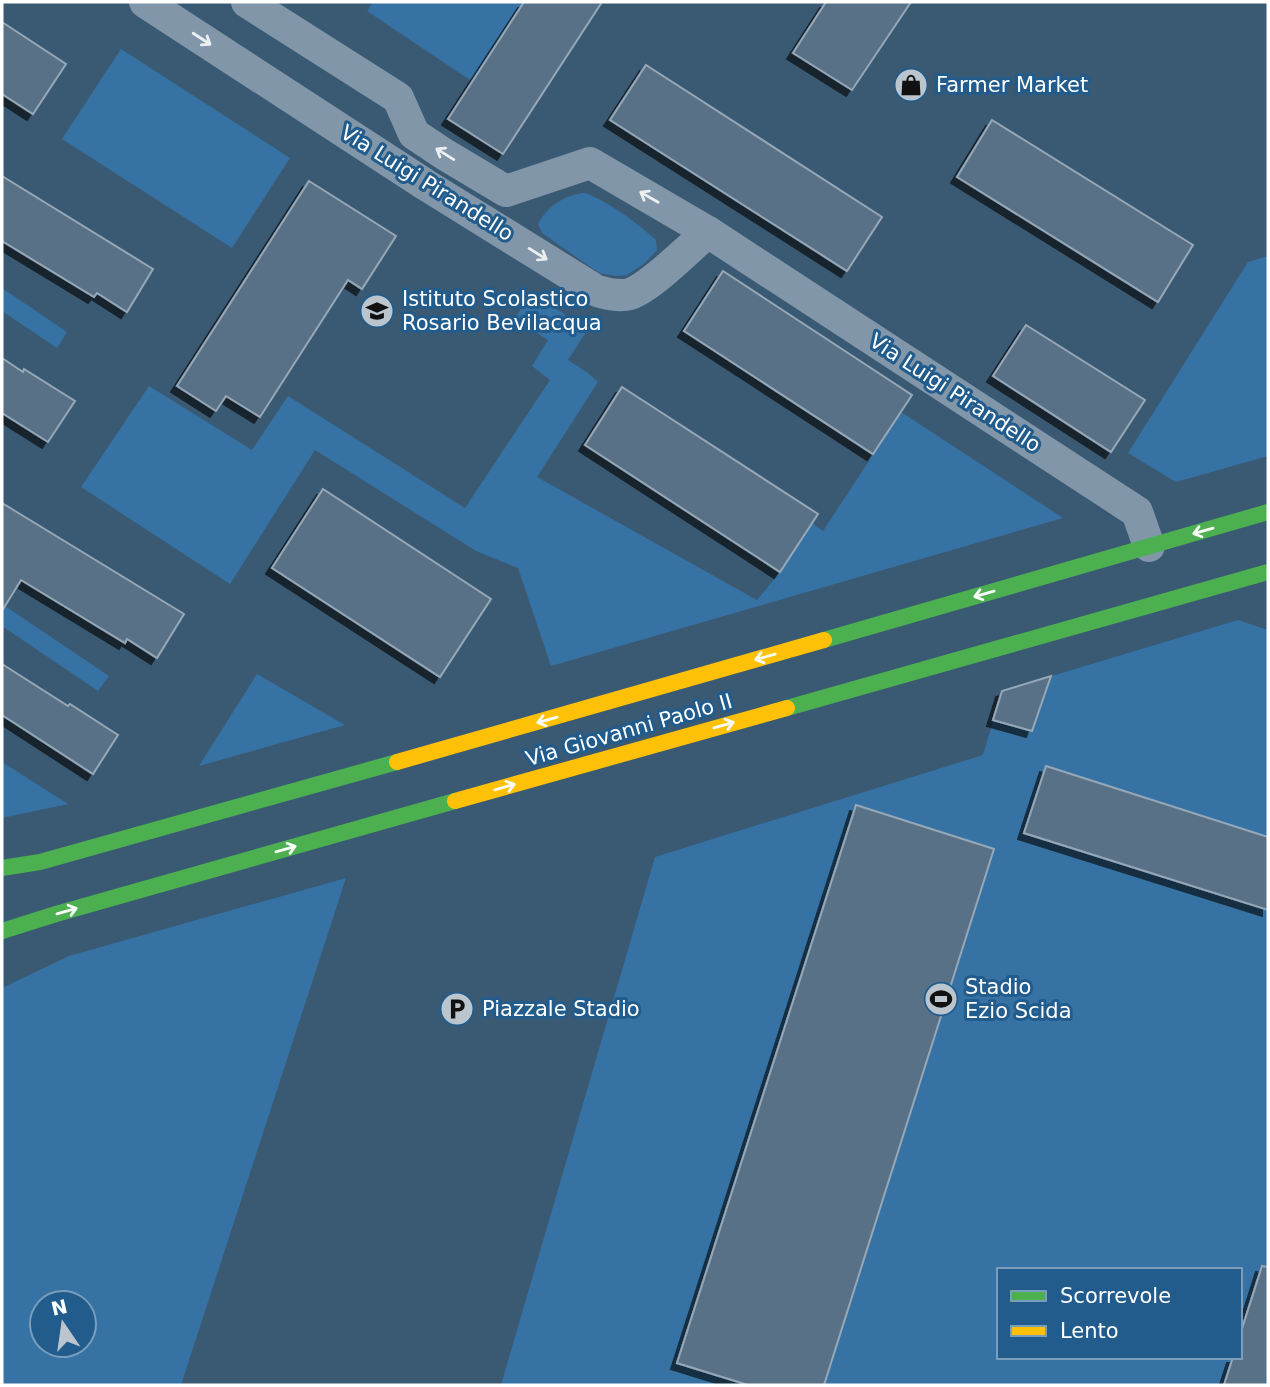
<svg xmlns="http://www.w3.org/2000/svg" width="1270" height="1387" viewBox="0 0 1270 1387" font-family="'DejaVu Sans',sans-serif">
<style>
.green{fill:#3672a3;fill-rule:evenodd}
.building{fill:#587186;stroke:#96a8b7;stroke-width:2;filter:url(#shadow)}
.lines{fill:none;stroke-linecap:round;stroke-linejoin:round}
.street{stroke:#8196a9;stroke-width:32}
.fast{stroke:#4caf50;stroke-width:16}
.slow{stroke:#ffc107;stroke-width:16}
.oneway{stroke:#eceff2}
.oneway2{stroke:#f6fbf6}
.labels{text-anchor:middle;stroke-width:6;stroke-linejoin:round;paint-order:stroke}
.poi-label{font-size:21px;fill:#fff;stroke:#215c8d;text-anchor:start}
.street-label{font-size:21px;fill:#fff;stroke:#215c8d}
</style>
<defs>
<filter id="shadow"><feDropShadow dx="-6" dy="6" stdDeviation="0" flood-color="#0009"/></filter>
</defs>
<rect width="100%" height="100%" fill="#3a5a74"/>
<!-- green -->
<g class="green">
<path d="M 373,2 L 525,2 L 473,82 L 367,11 Z"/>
<path d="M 121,49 L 290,158 L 232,248 L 62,139 Z"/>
<path d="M 585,193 C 608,201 638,224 656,240 L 657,250 L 645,263 L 627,275 L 616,276 L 599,273 L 542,233 L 538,224 C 546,207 566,194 585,193 Z"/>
<path d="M 1268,256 L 1268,456 L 1176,482 L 1128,453 L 1248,262 Z"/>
<path d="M 2,288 L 67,332 L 57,348 L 2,311 Z"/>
<path d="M 531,293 L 588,329 L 568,360 L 588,373 L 598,382 L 537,477 L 757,600 L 780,572 L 812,523 L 823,531 L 901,412 L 1063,518 L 551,666 L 518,568 L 476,551 L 315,450 L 230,584 L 81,487 L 149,386 L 252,450 L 288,396 L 465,508 L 550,380 L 532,366 L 548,340 L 515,318 Z"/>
<path d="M 2,604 L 109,676 L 98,691 L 2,626 Z"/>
<path d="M 1238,620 L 1268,630 L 1268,1385 L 501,1385 L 655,857 L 983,755 L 1002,691 ZM 999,1270 L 1240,1270 L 1240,1357 L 999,1357 Z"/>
<path d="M 257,674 L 345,725 L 199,766 Z"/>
<path d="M 2,762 L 68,804 L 2,818 Z"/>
<path d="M 346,878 L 181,1385 L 2,1385 L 2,988 L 69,956 ZM 42,1303 L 84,1303 L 84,1345 L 42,1345 Z"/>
</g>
<!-- building -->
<g class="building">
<path d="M 524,2 L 602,2 L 503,154 L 448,119 Z"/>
<path d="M 826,2 L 911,2 L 852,90 L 793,53 Z"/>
<path d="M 2,22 L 66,64 L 33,114 L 2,94 Z"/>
<path d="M 646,65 L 882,217 L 847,271 L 610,120 Z"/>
<path d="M 992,120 L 1193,245 L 1158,302 L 957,177 Z"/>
<path d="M 2,176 L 153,269 L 127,312 L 97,293 L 94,297 L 2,241 Z"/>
<path d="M 309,181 L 396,236 L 362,289 L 348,280 L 260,417 L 226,396 L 216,411 L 177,386 Z"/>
<path d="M 723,271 L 912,395 L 873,454 L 684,331 Z"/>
<path d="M 1026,325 L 1145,400 L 1111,452 L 993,376 Z"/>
<path d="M 2,358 L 23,372 L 24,369 L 75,401 L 48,442 L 2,413 Z"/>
<path d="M 622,387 L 818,514 L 780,572 L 585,445 Z"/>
<path d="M 323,489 L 491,599 L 440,677 L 272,568 Z"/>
<path d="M 2,503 L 184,614 L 157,658 L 127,639 L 125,643 L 21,580 L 2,611 Z"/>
<path d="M 2,664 L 68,706 L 70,704 L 118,735 L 93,774 L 2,715 Z"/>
<path d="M 1051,676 L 1032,731 L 993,720 L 1002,691 Z"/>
<path d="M 1046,766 L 1268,837 L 1268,910 L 1024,833 Z"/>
<path d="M 856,805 L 994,849 L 824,1385 L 748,1385 L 677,1363 Z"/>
<path d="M 1262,1266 L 1268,1267 L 1268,1385 L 1224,1385 L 1233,1357 L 1240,1357 L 1240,1335 Z"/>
</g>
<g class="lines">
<!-- street -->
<g class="street">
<path d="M 145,2 L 426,185 L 597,291 C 608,294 619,297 630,294 C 651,287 690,247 708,232"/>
<path d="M 247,2 L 398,98 L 414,134 L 444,154 L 506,191 L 590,163 L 708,232 L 1137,512 L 1149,546"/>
</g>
<!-- fast -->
<g class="fast">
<path d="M 824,640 L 1268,512"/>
<path d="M 787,708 L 1268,572"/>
<path d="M 2,868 L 40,862 L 397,762"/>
<path d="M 2,931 L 56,914 L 455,801"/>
</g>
<!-- slow -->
<g class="slow">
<path d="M 397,762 L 824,640"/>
<path d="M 455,801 L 787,708"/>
</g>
</g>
<!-- one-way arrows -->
<defs><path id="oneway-shaft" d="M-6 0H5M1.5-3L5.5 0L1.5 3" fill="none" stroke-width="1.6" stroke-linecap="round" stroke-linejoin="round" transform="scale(1.75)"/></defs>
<g class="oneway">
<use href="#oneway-shaft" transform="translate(202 39) rotate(33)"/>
<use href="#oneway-shaft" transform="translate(445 154) rotate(-148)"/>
<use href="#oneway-shaft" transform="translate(649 197) rotate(-150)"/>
<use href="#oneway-shaft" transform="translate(538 254) rotate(32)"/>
</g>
<g class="oneway2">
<use href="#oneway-shaft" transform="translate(1203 531) rotate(164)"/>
<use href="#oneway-shaft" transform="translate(984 594) rotate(164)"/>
<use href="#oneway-shaft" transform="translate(765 657) rotate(164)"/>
<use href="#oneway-shaft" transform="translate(547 720) rotate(164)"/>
<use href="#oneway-shaft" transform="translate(724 725) rotate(-16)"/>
<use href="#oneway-shaft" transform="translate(505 787) rotate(-16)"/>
<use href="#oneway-shaft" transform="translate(286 849) rotate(-16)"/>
<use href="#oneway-shaft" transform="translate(67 911) rotate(-16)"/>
</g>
<!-- icons -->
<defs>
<symbol id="shop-disc" viewBox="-11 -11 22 22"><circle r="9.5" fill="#bac5ce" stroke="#215c8d"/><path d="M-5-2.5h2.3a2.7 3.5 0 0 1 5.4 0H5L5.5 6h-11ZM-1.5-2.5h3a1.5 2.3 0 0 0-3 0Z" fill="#111"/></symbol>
<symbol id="school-disc" viewBox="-11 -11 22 22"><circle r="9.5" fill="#bac5ce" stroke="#215c8d"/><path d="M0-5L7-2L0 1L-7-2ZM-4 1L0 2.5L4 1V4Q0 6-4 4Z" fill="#111"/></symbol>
<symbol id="stadium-disc" viewBox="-11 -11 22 22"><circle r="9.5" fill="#bac5ce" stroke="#215c8d"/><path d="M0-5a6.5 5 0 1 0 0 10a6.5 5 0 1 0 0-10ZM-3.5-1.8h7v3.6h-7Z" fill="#111"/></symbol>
<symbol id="parking-disc" viewBox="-11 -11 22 22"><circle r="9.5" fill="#bac5ce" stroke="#215c8d"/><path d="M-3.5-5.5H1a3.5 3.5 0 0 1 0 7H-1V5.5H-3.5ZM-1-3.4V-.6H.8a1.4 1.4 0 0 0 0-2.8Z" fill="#111"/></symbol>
</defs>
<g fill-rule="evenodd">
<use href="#shop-disc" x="892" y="66" width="38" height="38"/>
<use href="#school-disc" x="358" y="292" width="38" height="38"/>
<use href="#stadium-disc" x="922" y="980" width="38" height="38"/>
<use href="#parking-disc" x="438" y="990" width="38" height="38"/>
</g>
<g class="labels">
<!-- poi labels -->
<g class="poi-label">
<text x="936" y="92">Farmer Market</text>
<text x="402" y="306">Istituto Scolastico<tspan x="402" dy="24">Rosario Bevilacqua</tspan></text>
<text x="965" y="994">Stadio<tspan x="965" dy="24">Ezio Scida</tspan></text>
<text x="482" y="1016">Piazzale Stadio</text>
</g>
<!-- street labels -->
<g class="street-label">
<text transform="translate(427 183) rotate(32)" y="7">Via Luigi Pirandello</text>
<text transform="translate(955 393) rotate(33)" y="7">Via Luigi Pirandello</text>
<text transform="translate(629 730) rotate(-16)" y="7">Via Giovanni Paolo II</text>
</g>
</g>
<!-- border -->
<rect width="1270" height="1387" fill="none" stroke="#ffffff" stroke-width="7"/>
<!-- legend -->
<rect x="997" y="1268" width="245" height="91" fill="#215c8d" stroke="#7a9dbb" stroke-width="2"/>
<rect x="1011" y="1291" width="35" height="10" fill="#4caf50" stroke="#7a9dbb" stroke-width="2"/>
<text x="1060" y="1303" font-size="21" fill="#ffffff">Scorrevole</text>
<rect x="1011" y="1326" width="35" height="10" fill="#ffc107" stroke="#7a9dbb" stroke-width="2"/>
<text x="1060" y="1338" font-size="21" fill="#ffffff">Lento</text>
<!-- north arrow -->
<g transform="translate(63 1324) rotate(347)"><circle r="33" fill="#215c8d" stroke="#7a9dbb" stroke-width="2"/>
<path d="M0-5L12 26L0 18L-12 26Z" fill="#bac5ce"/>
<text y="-10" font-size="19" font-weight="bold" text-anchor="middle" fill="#ffffff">N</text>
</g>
</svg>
